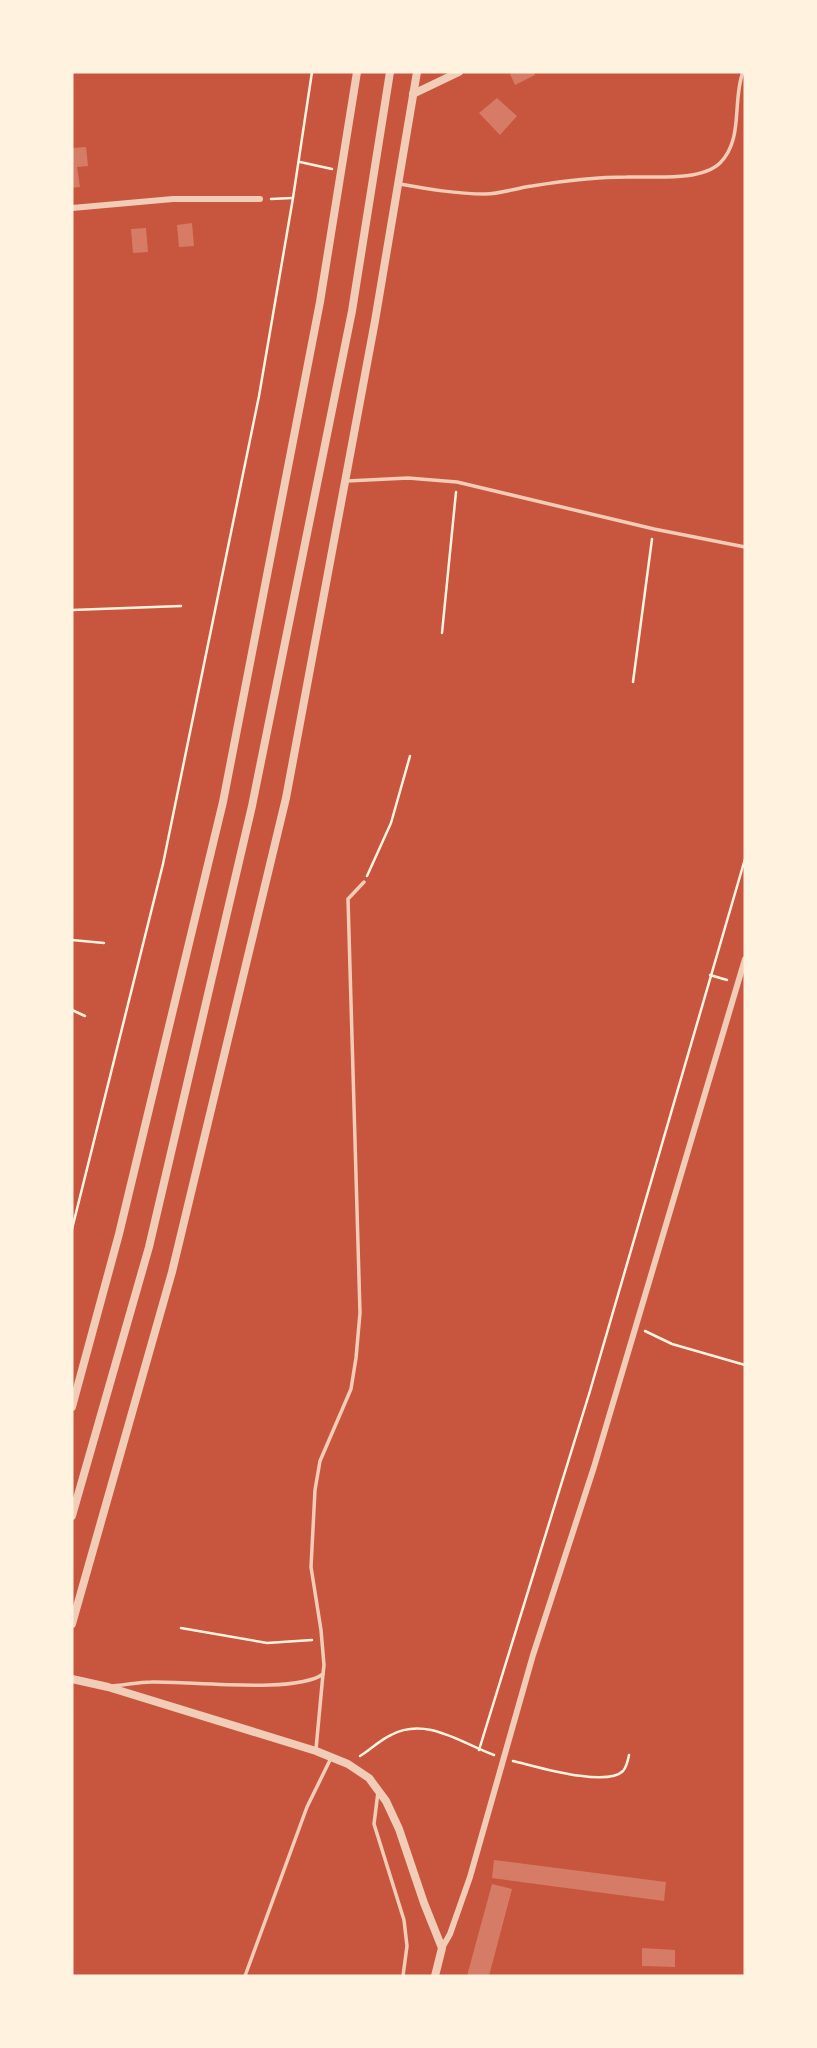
<svg xmlns="http://www.w3.org/2000/svg" width="817" height="2048" viewBox="0 0 817 2048" font-family="'Roboto Condensed',sans-serif">
<style>
.building{fill:#d67c66}
.lines{fill:none;stroke-linecap:round;stroke-linejoin:round}
.path{stroke:#fff3e0;stroke-width:2.5}
.service{stroke:#f1ccb7;stroke-width:3.5}
.minor{stroke:#f1ccb7;stroke-width:6}
.tertiary{stroke:#f1ccb7;stroke-width:8}
</style>
<rect width="100%" height="100%" fill="#c8553d"/>
<!-- building -->
<g class="building">
<path d="M 514,72 L 534,72 L 535,75 L 515,85 L 510,74 Z"/>
<path d="M 497,98 L 517,116 L 500,135 L 479,113 Z"/>
<path d="M 86,147 L 88,166 L 77,167 L 80,187 L 72,188 L 72,148 Z"/>
<path d="M 192,223 L 194,246 L 179,247 L 177,225 Z"/>
<path d="M 146,228 L 148,252 L 133,253 L 131,229 Z"/>
<path d="M 494,1860 L 666,1882 L 664,1901 L 492,1878 Z"/>
<path d="M 492,1884 L 512,1889 L 489,1976 L 467,1976 Z"/>
<path d="M 642,1948 L 675,1950 L 675,1967 L 642,1966 Z"/>
</g>
<g class="lines">
<!-- path -->
<g class="path">
<path d="M 300,162 L 332,169"/>
<path d="M 271,199 L 292,198"/>
<path d="M 72,610 L 181,606"/>
<path d="M 442,633 L 456,492"/>
<path d="M 633,682 L 652,539"/>
<path d="M 367,876 L 391,823 L 410,756"/>
<path d="M 72,940 L 104,943"/>
<path d="M 710,975 L 727,980"/>
<path d="M 72,1010 L 85,1016"/>
<path d="M 72,1229 L 163,864 L 259,396 L 293,198 L 312,72"/>
<path d="M 645,1331 L 672,1344 L 745,1365"/>
<path d="M 181,1628 L 267,1643 L 312,1640"/>
<path d="M 479,1750 L 590,1391 L 745,859"/>
<path d="M 360,1756 C 370,1750 380,1740 391,1735 C 426,1716 461,1743 494,1755"/>
<path d="M 513,1761 C 535,1766 606,1788 623,1771 C 627,1766 628,1760 629,1755"/>
</g>
<!-- service -->
<g class="service">
<path d="M 400,184 C 428,189 456,194 485,194 C 501,194 516,188 532,186 C 563,181 595,177 627,177 C 652,176 700,182 720,163 C 744,139 732,100 743,72"/>
<path d="M 347,481 L 408,478 L 457,482 L 654,529 L 745,547"/>
<path d="M 113,1686 C 126,1685 139,1682 151,1682 C 189,1681 297,1694 323,1674 L 324,1665 L 321,1630 L 311,1567 L 315,1490 L 320,1461 L 351,1389 L 356,1358 L 360,1313 L 348,899 L 364,882"/>
<path d="M 316,1749 L 323,1674"/>
<path d="M 378,1792 L 374,1824 L 404,1920 L 407,1946 L 403,1976"/>
<path d="M 245,1976 L 307,1807 L 331,1758"/>
</g>
<!-- minor -->
<g class="minor">
<path d="M 72,208 L 173,199 L 260,199"/>
<path d="M 442,1948 L 450,1934 L 470,1877 L 533,1655 L 594,1467 L 745,959"/>
</g>
<!-- tertiary -->
<g class="tertiary">
<path d="M 413,94 L 459,72"/>
<path d="M 72,1407 L 119,1234 L 223,802 L 320,302 L 357,72"/>
<path d="M 72,1516 L 149,1247 L 252,806 L 352,311 L 390,72"/>
<path d="M 72,1624 L 172,1272 L 286,798 L 375,321 L 417,72"/>
<path d="M 72,1679 L 108,1687 L 316,1751 L 348,1764 L 369,1778 L 386,1801 L 399,1829 L 424,1903 L 442,1948 L 435,1976"/>
</g>
</g>
<!-- border -->
<rect width="817" height="2048" fill="none" stroke="#fff3e0" stroke-width="147"/>
</svg>
